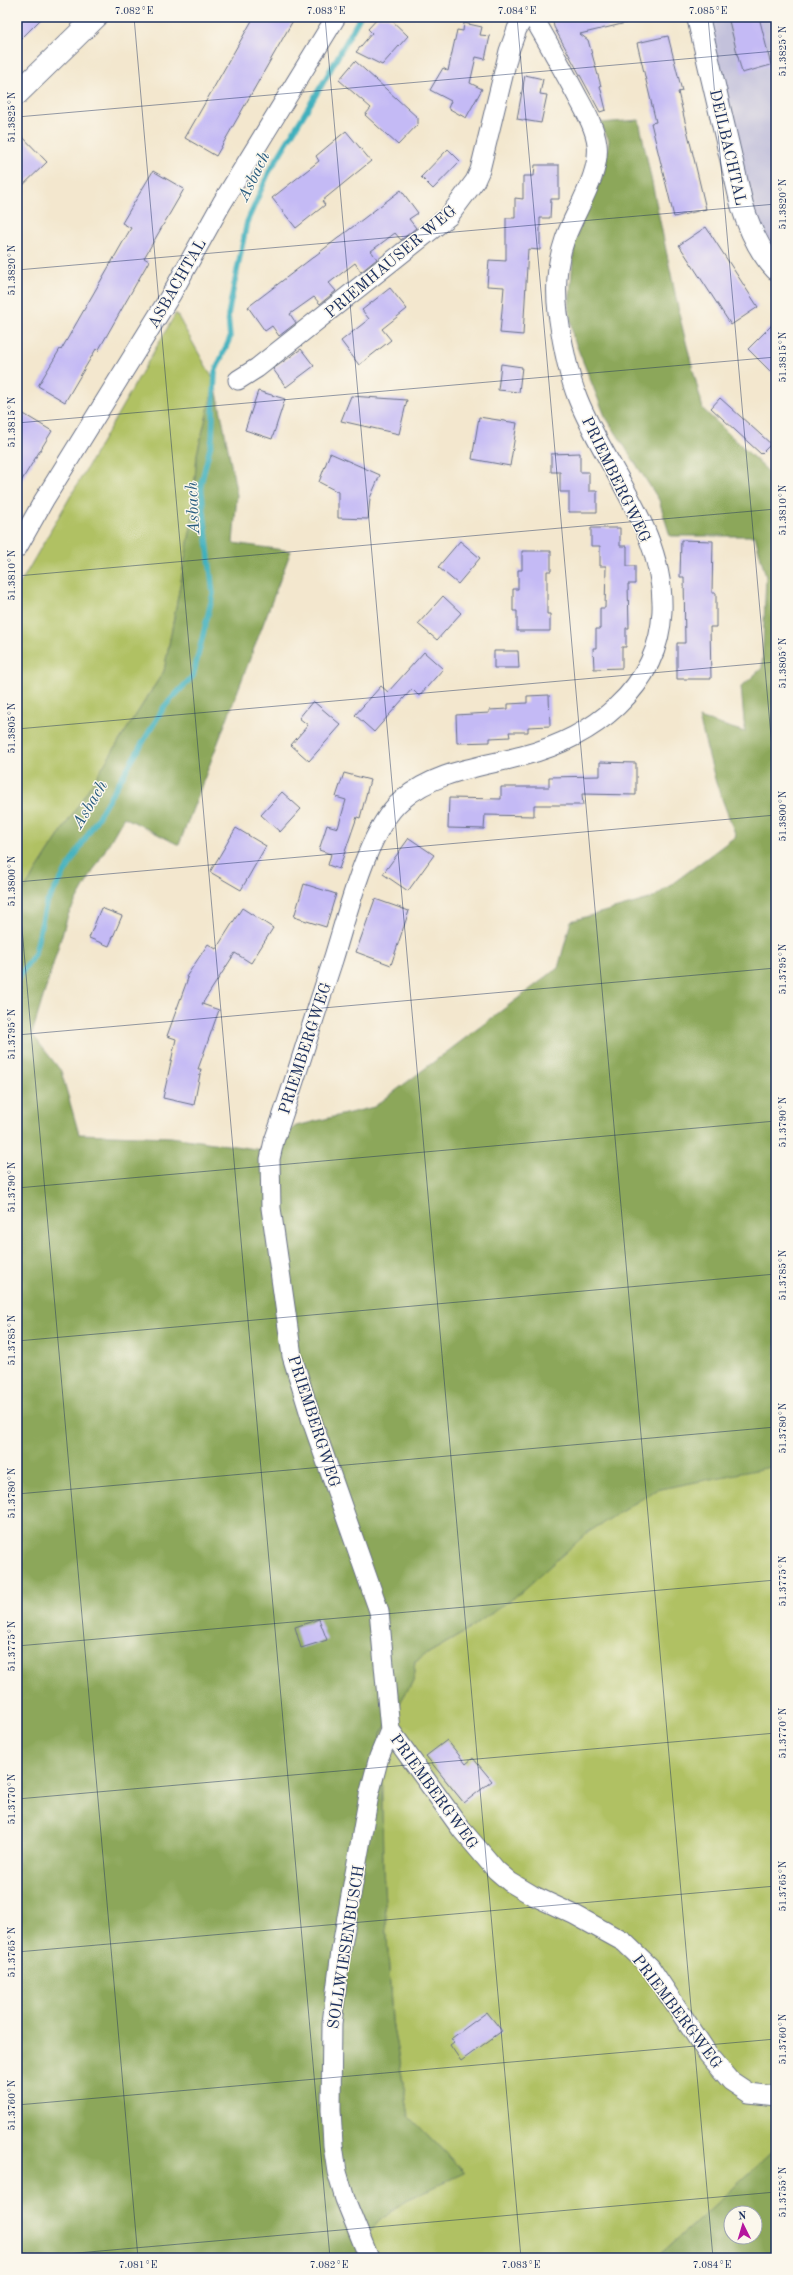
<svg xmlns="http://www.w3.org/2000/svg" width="793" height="2275" viewBox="0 0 793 2275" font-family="'Old Standard TT',serif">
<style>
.industrial{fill:#c3c1db}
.green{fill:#b0c164;stroke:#667861}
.forest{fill:#8ca75a;stroke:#546b5c;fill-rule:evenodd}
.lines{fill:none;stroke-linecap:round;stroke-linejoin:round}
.stream{stroke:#41b0bd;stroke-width:5.5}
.building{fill:#c4baf5}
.street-casing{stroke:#676f85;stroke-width:21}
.secondary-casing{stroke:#676f85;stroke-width:24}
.street{stroke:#fff;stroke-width:19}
.secondary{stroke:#fff;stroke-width:22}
.ticks{fill:none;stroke:#1b2f5e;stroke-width:1;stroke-opacity:0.45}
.labels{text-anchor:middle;stroke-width:3;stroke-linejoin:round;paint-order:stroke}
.street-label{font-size:16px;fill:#1b2f5e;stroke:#fbf7ec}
.water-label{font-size:17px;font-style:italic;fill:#285c7f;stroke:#fbf7ec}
.neatline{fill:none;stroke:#1b2f5e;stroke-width:1.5}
.ticks-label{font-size:10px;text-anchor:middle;fill:#1b2f5e}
</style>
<rect width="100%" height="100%" fill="#fbf7ec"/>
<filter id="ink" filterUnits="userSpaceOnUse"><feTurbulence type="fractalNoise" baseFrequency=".025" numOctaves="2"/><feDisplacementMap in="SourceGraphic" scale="8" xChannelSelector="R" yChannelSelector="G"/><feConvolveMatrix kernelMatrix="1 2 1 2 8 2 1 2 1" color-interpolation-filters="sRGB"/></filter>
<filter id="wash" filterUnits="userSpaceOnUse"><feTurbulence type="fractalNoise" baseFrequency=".012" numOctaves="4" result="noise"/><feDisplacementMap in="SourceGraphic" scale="16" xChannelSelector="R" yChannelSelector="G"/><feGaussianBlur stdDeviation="0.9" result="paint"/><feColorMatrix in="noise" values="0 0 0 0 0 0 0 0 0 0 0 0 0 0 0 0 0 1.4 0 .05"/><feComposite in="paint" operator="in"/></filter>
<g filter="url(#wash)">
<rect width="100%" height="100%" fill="#f3e7ce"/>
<!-- industrial -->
<path class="industrial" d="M 705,17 L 776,17 L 776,258 L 753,220 Z"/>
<!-- green -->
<g class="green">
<path d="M 176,313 L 215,382 L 197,454 L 191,527 L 164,671 L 17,901 L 17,589 Z"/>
<path d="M 770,1465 L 776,1465 L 776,2150 L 656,2258 L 362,2258 L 368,2232 L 402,2202 L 464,2173 L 409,2116 L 392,2021 L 383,1869 L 381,1734 L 413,1681 L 415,1661 L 465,1632 L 586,1533 L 656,1490 Z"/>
</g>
<!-- forest -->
<g class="forest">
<path d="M 639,120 L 681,322 L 703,409 L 776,479 L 776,1466 L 656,1490 L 587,1533 L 519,1594 L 463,1633 L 415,1661 L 413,1681 L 381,1734 L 383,1869 L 392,2021 L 409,2116 L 465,2173 L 402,2202 L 368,2232 L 362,2258 L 17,2258 L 17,901 L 164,671 L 191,527 L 197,454 L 215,382 L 237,495 L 233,543 L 291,551 L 179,845 L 124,817 L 68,915 L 32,1034 L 61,1071 L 79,1134 L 171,1137 L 263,1150 L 296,1126 L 374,1107 L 558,968 L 571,921 L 653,898 L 736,836 L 716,783 L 699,718 L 745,732 L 741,687 L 762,668 L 766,577 L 755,536 L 670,536 L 659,500 L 605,416 L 573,337 L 569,309 L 574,247 L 582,218 L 604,173 L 609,140 L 600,123 Z"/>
<path d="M 775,2150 L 776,2258 L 656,2258 ZM 731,2213 L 755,2213 L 755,2237 L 731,2237 Z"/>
</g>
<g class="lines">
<!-- stream -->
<path class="stream" d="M 17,980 L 35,953 L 46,904 L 164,707 L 193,676 L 213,594 L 201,484 L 212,440 L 215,372 L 230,338 L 228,315 L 247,222 L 269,172 L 323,83 L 360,17"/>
</g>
<g id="blocks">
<!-- building -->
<g class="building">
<path d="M 17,17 L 43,17 L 17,43 Z"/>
<path d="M 254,17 L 295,17 L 216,156 L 185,138 Z"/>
<path d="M 379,17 L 388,17 L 408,36 L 382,65 L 356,52 L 372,33 L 368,29 Z"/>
<path d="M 552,17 L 625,17 L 626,23 L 580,34 L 588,40 L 601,86 L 600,86 L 606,110 L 600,112 L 554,27 Z"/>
<path d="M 728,17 L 759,17 L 771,65 L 742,73 Z"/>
<path d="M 464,23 L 482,27 L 480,35 L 490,36 L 485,59 L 476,57 L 470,83 L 482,89 L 466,118 L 448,108 L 451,101 L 430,90 L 443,68 L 448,71 L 457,30 L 463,31 Z"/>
<path d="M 668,36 L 682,91 L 678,92 L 706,209 L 674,217 L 651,123 L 656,122 L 637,43 Z"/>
<path d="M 355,61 L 418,118 L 418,124 L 398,145 L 365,115 L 371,108 L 339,80 Z"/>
<path d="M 525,75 L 543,79 L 540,94 L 547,95 L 541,123 L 517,119 Z"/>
<path d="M 17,131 L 47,162 L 17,191 Z"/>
<path d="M 346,131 L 371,161 L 322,201 L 325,205 L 296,228 L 272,198 L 319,161 L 316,156 Z"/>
<path d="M 448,149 L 460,161 L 433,189 L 421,177 Z"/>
<path d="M 535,165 L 559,165 L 559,199 L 551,199 L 550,218 L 540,218 L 540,250 L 528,249 L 523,335 L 500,333 L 504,287 L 487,286 L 489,260 L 506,261 L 506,218 L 515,218 L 515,198 L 523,199 L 523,176 L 534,176 Z"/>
<path d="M 153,171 L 184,189 L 144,258 L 149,261 L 98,351 L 96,349 L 65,402 L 38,386 L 60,349 L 61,350 L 131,228 L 122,223 Z"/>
<path d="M 401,190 L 418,213 L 409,219 L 416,228 L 401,240 L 395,233 L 371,251 L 377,259 L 361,272 L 355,263 L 329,283 L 336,291 L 320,304 L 314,297 L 290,314 L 296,323 L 279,336 L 272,326 L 265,331 L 248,307 Z"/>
<path d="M 706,227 L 758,307 L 731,325 L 679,245 Z"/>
<path d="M 390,288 L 407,309 L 382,329 L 391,340 L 359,365 L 341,341 L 369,319 L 362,310 Z"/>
<path d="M 776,321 L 776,377 L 748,349 Z"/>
<path d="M 301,349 L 314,366 L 286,387 L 273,369 Z"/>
<path d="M 501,364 L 522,367 L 519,392 L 498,390 Z"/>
<path d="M 258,391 L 285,399 L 272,439 L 245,430 Z"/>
<path d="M 351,396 L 407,400 L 399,434 L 341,421 Z"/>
<path d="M 720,398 L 771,444 L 761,454 L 711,408 Z"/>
<path d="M 17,410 L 52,431 L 17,488 Z"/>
<path d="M 479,417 L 517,423 L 510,466 L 472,459 Z"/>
<path d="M 330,453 L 380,475 L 370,498 L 368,519 L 338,518 L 338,492 L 319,482 Z"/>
<path d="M 580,453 L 580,472 L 589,472 L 589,491 L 597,491 L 597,512 L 569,512 L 569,492 L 560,492 L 560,472 L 551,472 L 551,454 Z"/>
<path d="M 591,528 L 620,528 L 620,546 L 627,546 L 627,566 L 635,566 L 635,584 L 628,584 L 629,628 L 626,628 L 626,647 L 622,647 L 622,668 L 594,669 L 593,648 L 596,648 L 596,629 L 600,629 L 600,608 L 605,608 L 606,566 L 600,566 L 600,546 L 591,546 Z"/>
<path d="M 681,540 L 713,541 L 712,593 L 716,593 L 716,627 L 710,627 L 711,679 L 677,679 L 677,643 L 685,643 L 684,577 L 680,577 Z"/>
<path d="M 460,541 L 480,558 L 458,584 L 438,567 Z"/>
<path d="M 522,551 L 551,551 L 551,571 L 547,571 L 547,614 L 550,614 L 550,631 L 517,631 L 517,611 L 513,611 L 513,589 L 518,589 L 518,570 L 522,570 Z"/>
<path d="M 443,596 L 461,613 L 437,640 L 418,624 Z"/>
<path d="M 494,651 L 518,651 L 519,668 L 494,668 Z"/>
<path d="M 424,652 L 443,669 L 419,696 L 412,689 L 374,732 L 355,715 L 381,686 L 388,692 Z"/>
<path d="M 549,695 L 550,726 L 528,727 L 528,732 L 509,732 L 510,737 L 490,738 L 490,742 L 457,743 L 456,715 L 489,713 L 489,710 L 508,709 L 508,704 L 527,703 L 527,696 Z"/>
<path d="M 313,701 L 341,725 L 309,761 L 291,745 L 308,725 L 299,718 Z"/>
<path d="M 600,762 L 636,763 L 636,795 L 582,794 L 583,805 L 534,805 L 534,816 L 485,815 L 484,829 L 448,828 L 449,798 L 501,799 L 501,787 L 549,787 L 549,777 L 600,776 Z"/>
<path d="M 344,773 L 370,780 L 360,818 L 357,817 L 339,869 L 328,865 L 331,854 L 319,850 L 327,825 L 338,828 L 346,800 L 336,797 Z"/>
<path d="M 282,792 L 301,809 L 280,832 L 261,815 Z"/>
<path d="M 236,828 L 266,846 L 241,890 L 210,872 Z"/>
<path d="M 409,838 L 434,855 L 408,891 L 383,874 Z"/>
<path d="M 304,884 L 336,894 L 326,927 L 294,917 Z"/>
<path d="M 375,899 L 409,911 L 391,965 L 356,952 Z"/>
<path d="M 101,908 L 122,916 L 109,946 L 89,938 Z"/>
<path d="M 242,908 L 273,928 L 251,963 L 235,953 L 202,1004 L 219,1010 L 198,1069 L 201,1069 L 194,1105 L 163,1098 L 176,1039 L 167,1036 L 188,978 L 186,977 L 208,944 L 216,949 Z"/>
<path d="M 319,1619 L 327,1640 L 301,1648 L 295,1627 Z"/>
<path d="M 447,1740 L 466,1764 L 473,1758 L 492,1781 L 464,1803 L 426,1756 Z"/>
<path d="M 487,2012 L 502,2031 L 461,2061 L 450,2045 L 454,2042 L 452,2038 Z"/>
</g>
</g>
</g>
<g filter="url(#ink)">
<use href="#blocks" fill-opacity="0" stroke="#676f85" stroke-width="1"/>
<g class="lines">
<defs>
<g id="street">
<path d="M 533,17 C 548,42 562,68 576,94 C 584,109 595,127 597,144 C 601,174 575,211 565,239 C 557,262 555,289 558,313 C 562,342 567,372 578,399 C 606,469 665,531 662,611 C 659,689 592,738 522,756 C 481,767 435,771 402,800 C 367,829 347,916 333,960 C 313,1020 295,1081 274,1141 L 270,1159 L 271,1208 L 292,1356 L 312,1421 L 379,1611 L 390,1730 L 462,1830 L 496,1870 L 510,1882 L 532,1895 L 575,1915 L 624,1942 L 650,1967 L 708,2054 L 731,2081 L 749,2093 L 776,2096"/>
<path d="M 238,380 L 257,368 L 449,216 L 475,181 L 480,170 L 509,51 L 517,29 L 524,17"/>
<path d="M 17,548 L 44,500 L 172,293 L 222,203 L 336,17"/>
<path d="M 369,2258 L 345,2199 L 337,2172 L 333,2145 L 331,2109 L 332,2023 L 341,1951 L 369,1795 L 379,1757 L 390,1730"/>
</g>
<g id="secondary">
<path d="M 698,17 L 742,205 C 749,228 760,252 776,269"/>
<path d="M 17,94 L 96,17"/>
</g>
</defs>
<!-- street casing -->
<use href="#street" class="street-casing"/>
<!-- secondary casing -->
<use href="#secondary" class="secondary-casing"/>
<!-- street -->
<use href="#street" class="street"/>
<!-- secondary -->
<use href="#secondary" class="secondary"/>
</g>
</g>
<!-- ticks -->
<path class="ticks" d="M 134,17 L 330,2258M 325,17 L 521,2258M 517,17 L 713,2258M 708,17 L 776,794M 17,117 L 776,51M 17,270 L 776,204M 17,423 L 776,357M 17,576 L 776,509M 17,729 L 776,662M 17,871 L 138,2258M 17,882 L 776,815M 17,1035 L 776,968M 17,1188 L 776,1121M 17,1341 L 776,1274M 17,1494 L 776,1427M 17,1646 L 776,1580M 17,1799 L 776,1733M 17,1952 L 776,1886M 17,2105 L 776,2039M 20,2258 L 776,2192"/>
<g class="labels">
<!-- street labels -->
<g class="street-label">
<text transform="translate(729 147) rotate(77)" y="6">DEILBACHTAL</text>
<text transform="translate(390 261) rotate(-40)" y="6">PRIEMHAUSER WEG</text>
<text transform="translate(176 283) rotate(-60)" y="6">ASBACHTAL</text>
<text transform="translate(617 479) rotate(64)" y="6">PRIEMBERGWEG</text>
<text transform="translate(304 1048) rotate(-72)" y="6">PRIEMBERGWEG</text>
<text transform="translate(315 1421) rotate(72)" y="6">PRIEMBERGWEG</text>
<text transform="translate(435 1791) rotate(54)" y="6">PRIEMBERGWEG</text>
<text transform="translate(345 1947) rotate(-81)" y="6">SOLLWIESENBUSCH</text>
<text transform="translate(678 2011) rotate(53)" y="6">PRIEMBERGWEG</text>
</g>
<!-- water labels -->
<g class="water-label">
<text transform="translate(253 176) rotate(-64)" y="6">Asbach</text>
<text transform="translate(192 508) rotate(-93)" y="6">Asbach</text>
<text transform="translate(89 804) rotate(-59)" y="6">Asbach</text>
</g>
</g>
<!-- margin -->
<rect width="793" height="2275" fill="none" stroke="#fbf7ec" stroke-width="44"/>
<!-- north arrow -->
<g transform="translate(743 2225) rotate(355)"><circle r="19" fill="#fbf7ec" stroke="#a1a7b3"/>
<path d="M0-3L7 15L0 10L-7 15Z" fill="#b5179e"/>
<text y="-6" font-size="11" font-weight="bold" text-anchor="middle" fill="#1b2f5e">N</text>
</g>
<rect x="22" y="22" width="749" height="2231" class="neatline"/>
<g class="ticks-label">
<text x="134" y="14">7.082°E</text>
<text x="326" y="14">7.083°E</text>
<text x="517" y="14">7.084°E</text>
<text x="708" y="14">7.085°E</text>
<text transform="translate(782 51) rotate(-90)" y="4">51.3825°N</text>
<text transform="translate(11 117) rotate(-90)" y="4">51.3825°N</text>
<text transform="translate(782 204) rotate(-90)" y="4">51.3820°N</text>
<text transform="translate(11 270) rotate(-90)" y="4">51.3820°N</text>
<text transform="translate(782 357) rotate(-90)" y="4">51.3815°N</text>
<text transform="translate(11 422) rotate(-90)" y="4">51.3815°N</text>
<text transform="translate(782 510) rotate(-90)" y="4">51.3810°N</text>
<text transform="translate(11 575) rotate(-90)" y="4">51.3810°N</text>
<text transform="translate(782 663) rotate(-90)" y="4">51.3805°N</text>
<text transform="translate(11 728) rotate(-90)" y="4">51.3805°N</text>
<text transform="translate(782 816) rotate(-90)" y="4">51.3800°N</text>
<text transform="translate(11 881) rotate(-90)" y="4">51.3800°N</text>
<text transform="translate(782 969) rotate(-90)" y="4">51.3795°N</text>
<text transform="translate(11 1034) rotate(-90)" y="4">51.3795°N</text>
<text transform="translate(782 1122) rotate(-90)" y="4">51.3790°N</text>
<text transform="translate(11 1187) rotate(-90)" y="4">51.3790°N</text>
<text transform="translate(782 1275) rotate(-90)" y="4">51.3785°N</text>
<text transform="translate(11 1340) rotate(-90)" y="4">51.3785°N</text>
<text transform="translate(782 1428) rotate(-90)" y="4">51.3780°N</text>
<text transform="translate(11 1493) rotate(-90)" y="4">51.3780°N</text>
<text transform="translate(782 1581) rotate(-90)" y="4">51.3775°N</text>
<text transform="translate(11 1646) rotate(-90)" y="4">51.3775°N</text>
<text transform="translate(782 1733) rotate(-90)" y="4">51.3770°N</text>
<text transform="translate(11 1799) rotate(-90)" y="4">51.3770°N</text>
<text transform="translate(782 1886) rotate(-90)" y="4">51.3765°N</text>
<text transform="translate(11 1952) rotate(-90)" y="4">51.3765°N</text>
<text transform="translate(782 2039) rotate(-90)" y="4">51.3760°N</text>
<text transform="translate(11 2105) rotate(-90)" y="4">51.3760°N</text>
<text transform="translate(782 2192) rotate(-90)" y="4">51.3755°N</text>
<text x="138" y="2268">7.081°E</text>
<text x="329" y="2268">7.082°E</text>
<text x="521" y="2268">7.083°E</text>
<text x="712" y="2268">7.084°E</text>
</g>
</svg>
